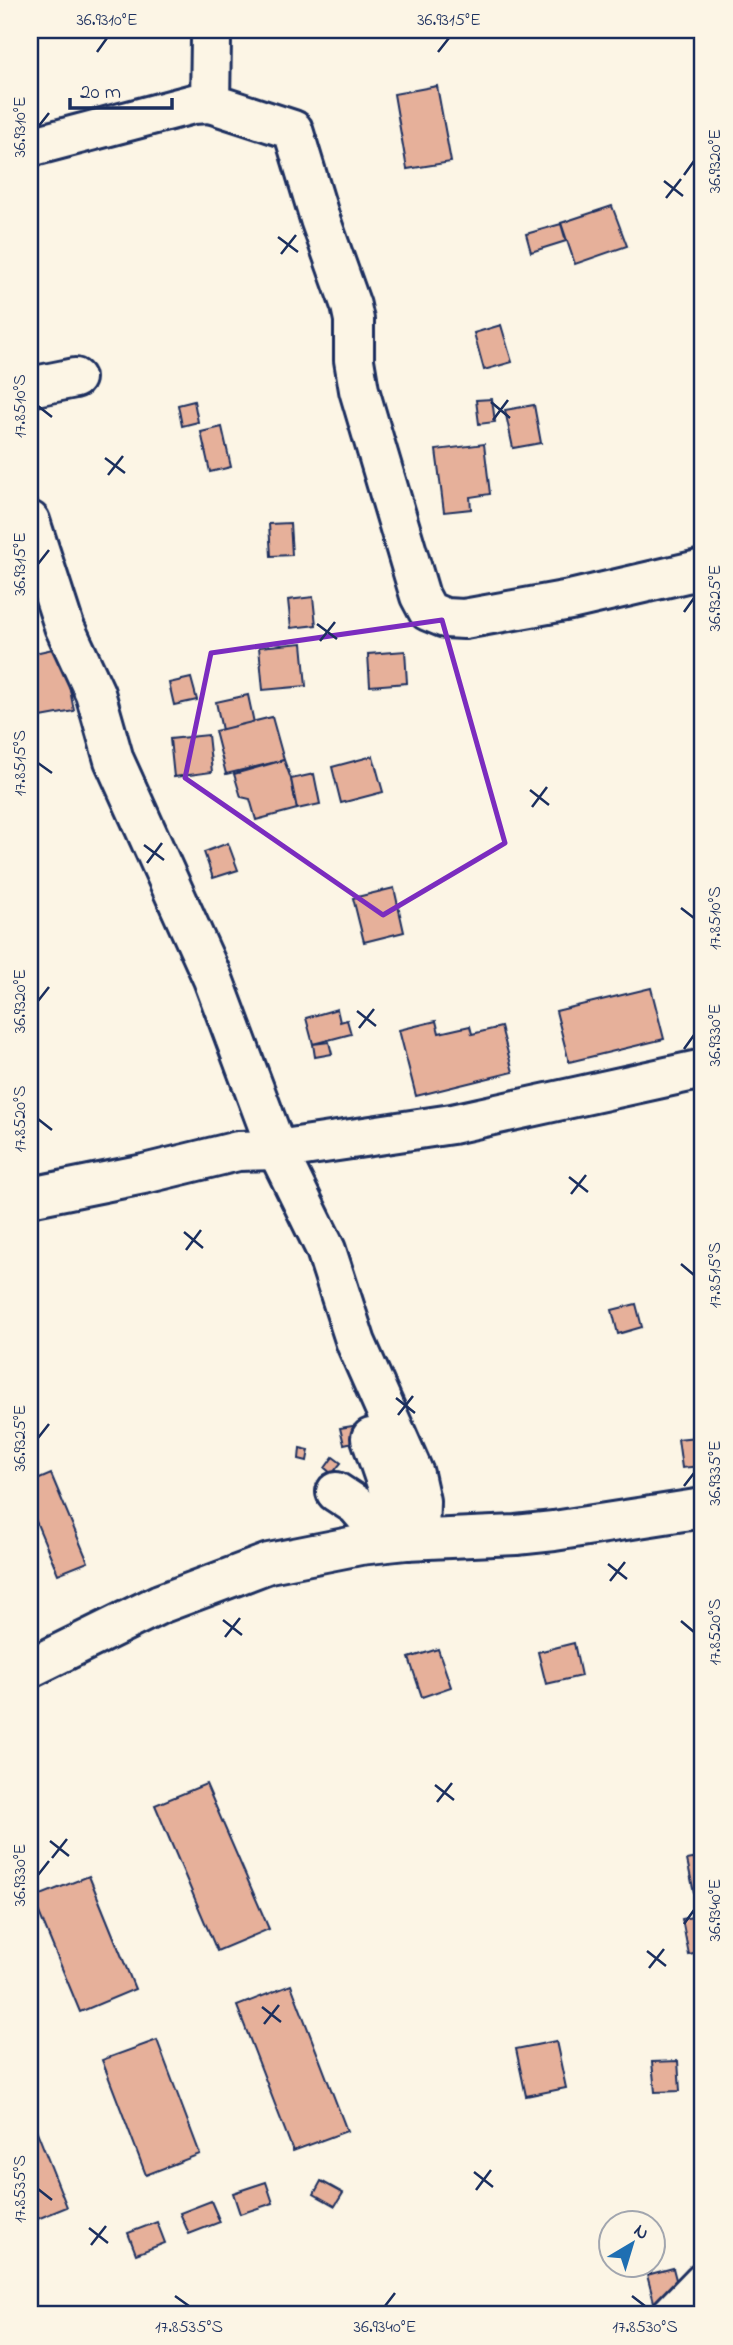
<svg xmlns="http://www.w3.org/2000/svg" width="733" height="2345" viewBox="0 0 733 2345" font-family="'Indie Flower',sans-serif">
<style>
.building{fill:#e6b09a;stroke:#1b2f5e;stroke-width:2}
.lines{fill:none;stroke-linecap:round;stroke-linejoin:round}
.minor-casing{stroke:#1b2f5e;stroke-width:44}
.minor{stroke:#fcf5e5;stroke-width:38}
.marked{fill:none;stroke:#7b2cbf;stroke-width:5;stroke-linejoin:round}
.ticks{fill:none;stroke:#1b2f5e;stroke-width:2.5}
.neatline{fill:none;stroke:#1b2f5e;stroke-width:2.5}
.ticks-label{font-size:18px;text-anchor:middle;fill:#1b2f5e}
</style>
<rect width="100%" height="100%" fill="#fcf5e5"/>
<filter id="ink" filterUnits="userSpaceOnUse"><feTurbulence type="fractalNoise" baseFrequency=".0143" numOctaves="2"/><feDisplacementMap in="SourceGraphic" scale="14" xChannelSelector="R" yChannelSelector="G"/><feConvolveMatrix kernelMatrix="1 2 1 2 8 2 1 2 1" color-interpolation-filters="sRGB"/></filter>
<g filter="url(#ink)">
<!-- building -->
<g class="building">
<path d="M 437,86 L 451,162 L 407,169 L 394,94 Z"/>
<path d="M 612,206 L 627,246 L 575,264 L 561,223 Z"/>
<path d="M 561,224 L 566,241 L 531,252 L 526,234 Z"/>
<path d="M 501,325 L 512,362 L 484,370 L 474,333 Z"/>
<path d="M 492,399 L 495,422 L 479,424 L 476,400 Z"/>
<path d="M 194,401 L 198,422 L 182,426 L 178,405 Z"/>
<path d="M 534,405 L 541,443 L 513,448 L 505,410 Z"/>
<path d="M 222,427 L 231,467 L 210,472 L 201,432 Z"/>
<path d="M 484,444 L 490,494 L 470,497 L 471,509 L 444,512 L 436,450 Z"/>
<path d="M 290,523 L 292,555 L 271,556 L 269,524 Z"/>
<path d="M 313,597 L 316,625 L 291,628 L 288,600 Z"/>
<path d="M 302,643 L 306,686 L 263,690 L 259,647 Z"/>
<path d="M 62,647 L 74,711 L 30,719 L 30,654 Z"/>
<path d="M 405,651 L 407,683 L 370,686 L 368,654 Z"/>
<path d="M 191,678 L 197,700 L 174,705 L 169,683 Z"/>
<path d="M 248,695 L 254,723 L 222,730 L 216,702 Z"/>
<path d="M 272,717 L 284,760 L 226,774 L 215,731 Z"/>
<path d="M 208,735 L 212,772 L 174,777 L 170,739 Z"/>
<path d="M 373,756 L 383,792 L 341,803 L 332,767 Z"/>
<path d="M 284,760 L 291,779 L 297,809 L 256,820 L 250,799 L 241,797 L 234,774 Z"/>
<path d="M 314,774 L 320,804 L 297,809 L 291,779 Z"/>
<path d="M 228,843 L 238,870 L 213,878 L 204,852 Z"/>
<path d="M 394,888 L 404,932 L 364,942 L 353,898 Z"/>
<path d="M 651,988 L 664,1039 L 569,1062 L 556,1011 Z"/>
<path d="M 337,1009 L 340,1022 L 347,1020 L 351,1034 L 313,1044 L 306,1018 Z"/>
<path d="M 436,1021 L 439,1033 L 470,1026 L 472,1034 L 501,1027 L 513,1072 L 416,1096 L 399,1030 Z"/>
<path d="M 329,1042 L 332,1054 L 315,1057 L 313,1044 Z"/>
<path d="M 636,1304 L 642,1327 L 618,1334 L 612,1310 Z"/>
<path d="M 359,1425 L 362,1440 L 344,1444 L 340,1428 Z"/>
<path d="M 696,1437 L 700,1466 L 682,1468 L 678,1439 Z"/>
<path d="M 300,1448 L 309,1450 L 307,1461 L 299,1459 Z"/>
<path d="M 333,1457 L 341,1463 L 332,1474 L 325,1468 Z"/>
<path d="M 51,1474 L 88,1562 L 58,1574 L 30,1507 L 30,1483 Z"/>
<path d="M 574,1643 L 581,1676 L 546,1684 L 538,1652 Z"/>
<path d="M 438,1649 L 451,1687 L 422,1697 L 409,1658 Z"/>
<path d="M 206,1784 L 269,1929 L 217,1951 L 155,1805 Z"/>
<path d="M 703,1857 L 703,1895 L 695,1897 L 687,1860 Z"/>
<path d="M 89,1876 L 135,1989 L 80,2012 L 33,1898 Z"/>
<path d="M 703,1915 L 703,1952 L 689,1955 L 682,1919 Z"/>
<path d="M 291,1985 L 347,2131 L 293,2151 L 237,2006 Z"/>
<path d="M 157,2040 L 200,2154 L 146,2175 L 102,2060 Z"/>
<path d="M 556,2041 L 566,2088 L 526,2096 L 516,2049 Z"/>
<path d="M 678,2061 L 680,2091 L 655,2092 L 652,2062 Z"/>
<path d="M 30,2114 L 67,2207 L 30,2222 Z"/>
<path d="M 321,2181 L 343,2193 L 335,2206 L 314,2194 Z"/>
<path d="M 266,2182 L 273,2203 L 240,2214 L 233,2193 Z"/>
<path d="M 211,2201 L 220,2222 L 189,2234 L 180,2213 Z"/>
<path d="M 157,2222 L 165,2243 L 136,2254 L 128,2233 Z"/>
<path d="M 673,2268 L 681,2299 L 655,2306 L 647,2275 Z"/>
</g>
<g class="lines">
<defs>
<g id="minor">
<path d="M 210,30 L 211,39 L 210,103 L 293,130 L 320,219 L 351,306 L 354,320 L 354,360 L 359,390 L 420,596 L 428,611 L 445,618 L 464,619 L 570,600 L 703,569"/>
<path d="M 30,147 L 193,104 L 210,103"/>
<path d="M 30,387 L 75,378"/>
<path d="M 30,521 L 64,626 L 95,693 L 114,760 L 213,979 L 277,1150 L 326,1250 L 356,1343 L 414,1474 L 420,1501 L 419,1538"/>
<path d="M 30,1197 L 144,1174 L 238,1151 L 277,1150 L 452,1124 L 703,1069"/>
<path d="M 371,1438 L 406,1540"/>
<path d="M 336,1492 L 356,1505 L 368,1519 L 406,1540"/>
<path d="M 30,1668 L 160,1604 L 269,1563 L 360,1545 L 406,1540 L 516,1535 L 554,1531 L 703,1508"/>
<path d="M 671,2315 L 703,2282"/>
</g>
</defs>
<!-- minor casing -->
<use href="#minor" class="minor-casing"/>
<!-- minor -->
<use href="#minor" class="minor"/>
</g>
</g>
<!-- marked area -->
<path class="marked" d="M 442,620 L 505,843 L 383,915 L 185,778 L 211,653 Z"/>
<!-- ticks -->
<path class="ticks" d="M 97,52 L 107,38M 438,52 L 449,38M 38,127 L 49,113M 684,175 L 694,161M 664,181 L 683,196M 666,198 L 681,179M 278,237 L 298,252M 281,254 L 296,235M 491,402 L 510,418M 38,406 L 52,417M 493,420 L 508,400M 105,458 L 125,473M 108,475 L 123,456M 38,564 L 49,550M 684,612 L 694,598M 317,624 L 337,639M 320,641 L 335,622M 38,763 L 52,773M 530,790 L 549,805M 532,807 L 547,787M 144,845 L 164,860M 147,863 L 162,843M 681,908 L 694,918M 38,1001 L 49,987M 357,1011 L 376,1026M 359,1028 L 374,1009M 684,1049 L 694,1035M 38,1119 L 52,1130M 569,1177 L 588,1192M 571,1194 L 586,1175M 184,1232 L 203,1248M 186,1250 L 201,1230M 681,1264 L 694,1275M 396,1398 L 415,1413M 398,1415 L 413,1396M 38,1438 L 49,1424M 684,1486 L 694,1473M 608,1564 L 627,1579M 610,1581 L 625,1562M 223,1620 L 242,1635M 681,1621 L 694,1632M 225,1637 L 240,1618M 435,1785 L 454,1800M 437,1802 L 452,1783M 50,1841 L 69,1856M 52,1858 L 67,1839M 38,1875 L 49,1861M 684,1924 L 694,1910M 647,1951 L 666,1966M 649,1968 L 664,1949M 262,2007 L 281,2022M 264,2024 L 279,2005M 474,2172 L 493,2187M 38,2189 L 52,2200M 476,2190 L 491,2170M 89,2228 L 108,2243M 91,2245 L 106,2226M 175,2296 L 189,2306M 632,2296 L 645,2306M 385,2306 L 395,2293"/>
<!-- margin -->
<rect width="733" height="2345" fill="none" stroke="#fcf5e5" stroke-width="77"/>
<!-- north arrow -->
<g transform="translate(632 2244) rotate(38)"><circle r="33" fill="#fcf5e5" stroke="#a2a6af" stroke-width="2"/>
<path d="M0-5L12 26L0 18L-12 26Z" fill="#1f6fb2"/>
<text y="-10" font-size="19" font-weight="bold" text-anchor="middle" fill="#1b2f5e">N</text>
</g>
<!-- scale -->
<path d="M70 98v10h102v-10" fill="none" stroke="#1b2f5e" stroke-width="3.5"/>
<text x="80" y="98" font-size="21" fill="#1b2f5e" stroke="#fcf5e5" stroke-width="5" paint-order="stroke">20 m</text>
<rect x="38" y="38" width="656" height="2268" class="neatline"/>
<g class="ticks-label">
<text x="107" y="25">36.9310°E</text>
<text x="449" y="25">36.9315°E</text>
<text transform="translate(19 127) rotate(-90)" y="6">36.9310°E</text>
<text transform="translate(714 161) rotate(-90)" y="6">36.9320°E</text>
<text transform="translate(19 406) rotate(-90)" y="6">17.8510°S</text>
<text transform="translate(19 564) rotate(-90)" y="6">36.9315°E</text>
<text transform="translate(714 598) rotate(-90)" y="6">36.9325°E</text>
<text transform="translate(19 763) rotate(-90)" y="6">17.8515°S</text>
<text transform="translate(714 918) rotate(-90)" y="6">17.8510°S</text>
<text transform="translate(19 1001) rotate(-90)" y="6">36.9320°E</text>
<text transform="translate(714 1035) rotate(-90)" y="6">36.9330°E</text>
<text transform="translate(19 1119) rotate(-90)" y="6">17.8520°S</text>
<text transform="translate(714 1275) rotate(-90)" y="6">17.8515°S</text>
<text transform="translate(19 1438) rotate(-90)" y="6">36.9325°E</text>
<text transform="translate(714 1473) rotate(-90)" y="6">36.9335°E</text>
<text transform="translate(714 1632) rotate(-90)" y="6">17.8520°S</text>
<text transform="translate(19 1875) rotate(-90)" y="6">36.9330°E</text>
<text transform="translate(714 1910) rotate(-90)" y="6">36.9340°E</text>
<text transform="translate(19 2189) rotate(-90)" y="6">17.8535°S</text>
<text x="189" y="2332">17.8535°S</text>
<text x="385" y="2332">36.9340°E</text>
<text x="645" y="2332">17.8530°S</text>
</g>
</svg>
